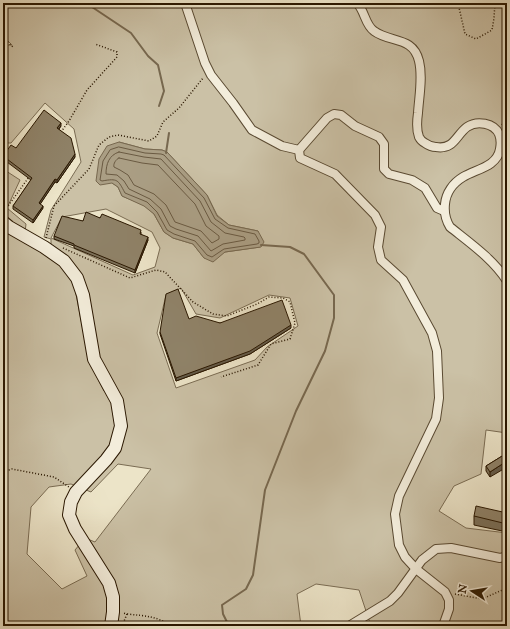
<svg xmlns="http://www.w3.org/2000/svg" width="510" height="629" viewBox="0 0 510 629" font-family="'IM FELL Great Primer',serif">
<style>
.green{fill:#cbc1a6;stroke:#7a6c53;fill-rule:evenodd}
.water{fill:#aa9e84;stroke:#77684f}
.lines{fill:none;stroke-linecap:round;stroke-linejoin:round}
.shore{stroke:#6a5a42;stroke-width:1}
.stream{stroke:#77684f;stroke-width:2}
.street-casing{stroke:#5a4a32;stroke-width:10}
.secondary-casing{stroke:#2a1700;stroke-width:14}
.path{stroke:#2a1700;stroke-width:1.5;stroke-dasharray:1 2;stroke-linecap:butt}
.street{stroke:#f3eddb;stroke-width:8}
.secondary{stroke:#f3eddb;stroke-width:12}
.wall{fill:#7b7059;stroke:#2a1700}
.shaded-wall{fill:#645b49;stroke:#2a1700}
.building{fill:#8f8268;stroke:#2a1700}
</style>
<rect width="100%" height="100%" fill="#ece4c8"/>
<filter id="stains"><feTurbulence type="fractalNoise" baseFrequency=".005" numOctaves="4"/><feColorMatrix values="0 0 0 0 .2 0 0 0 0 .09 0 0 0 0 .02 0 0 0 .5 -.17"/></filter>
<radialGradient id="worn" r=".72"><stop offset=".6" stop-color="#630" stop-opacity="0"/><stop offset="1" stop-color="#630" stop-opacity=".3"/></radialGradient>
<!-- green -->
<path class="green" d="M 3,3 L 507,3 L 507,433 L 486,430 L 481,474 L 454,486 L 439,511 L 466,528 L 507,533 L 507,626 L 365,626 L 370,623 L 359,590 L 316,584 L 297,594 L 301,626 L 3,626 L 3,169 L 20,180 L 7,208 L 26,224 L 24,241 L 58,262 L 74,284 L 89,361 L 104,391 L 79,273 L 51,247 L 51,239 L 44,237 L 51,210 L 81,162 L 74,129 L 45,103 L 11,143 L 3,143 L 3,52 L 8,45 L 12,45 L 3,36 ZM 119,142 L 145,149 L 162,150 L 167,152 L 207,195 L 217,215 L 229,225 L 258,231 L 260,247 L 225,252 L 204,258 L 193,244 L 173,238 L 164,232 L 154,214 L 144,205 L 122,196 L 118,187 L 112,183 ZM 106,209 L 152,232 L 160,248 L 155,267 L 133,275 L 51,238 L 62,217 ZM 181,288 L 196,314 L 220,318 L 269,295 L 290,298 L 298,326 L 267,347 L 255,360 L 176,388 L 157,333 L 166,295 ZM 118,464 L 151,469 L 95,542 L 85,538 L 75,550 L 87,576 L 62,589 L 27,554 L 31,507 L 49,487 L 71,484 L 91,492 Z"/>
<!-- water -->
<path class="water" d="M 119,142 L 145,149 L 162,150 L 167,152 L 207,195 L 217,216 L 229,225 L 258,231 L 264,242 L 261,247 L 225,252 L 213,262 L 204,258 L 193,244 L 173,238 L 164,232 L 154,214 L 144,206 L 122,196 L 118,187 L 112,183 L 100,185 L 96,181 L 99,159 L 107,146 Z"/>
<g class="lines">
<!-- shore -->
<g class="shore">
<path d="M 119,147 L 145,153 L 161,154 L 164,155 L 204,198 L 215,219 L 228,228 L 255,234 L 259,241 L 259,243 L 257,244 L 224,249 L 212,257 L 207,255 L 195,241 L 174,234 L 167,230 L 157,212 L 147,202 L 125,193 C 118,180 118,178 102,181 L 100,180 L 103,161 L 110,150 Z"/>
<path d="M 119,152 L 144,157 L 161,159 L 200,201 L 211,222 L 225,233 L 244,237 L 245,238 L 245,240 L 223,244 L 211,251 L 198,236 L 176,229 L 170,226 L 161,209 L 150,199 L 129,189 L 124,181 L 117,175 L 106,174 C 106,164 109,155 119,152 Z"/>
<path d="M 119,158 L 142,163 L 158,165 L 195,204 L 206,226 L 219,236 L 219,239 L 212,243 L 201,231 L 175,222 L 166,205 L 154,194 L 134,185 L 128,175 L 120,170 L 114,167 C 113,164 116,159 119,158 Z"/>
</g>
<!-- stream -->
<g class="stream">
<path d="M 26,3 L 40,7 L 56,3"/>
<path d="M 86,3 L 131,33 L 148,56 L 158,65 L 164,91 L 159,106"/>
<path d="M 166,153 L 169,133"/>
<path d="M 229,626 L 223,614 L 222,605 L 246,589 L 253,575 L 265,490 L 296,411 L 325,351 L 334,318 L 334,295 L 304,254 L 290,247 L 261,245"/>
</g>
<defs>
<g id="street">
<path d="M 185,3 L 205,63 L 211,75 L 233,103 L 252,130 L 282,146 L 299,150"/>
<path d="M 357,3 C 365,11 365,25 374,31 C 390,43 413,36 419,61 C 423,77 419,97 418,113 C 417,120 416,129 419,137 C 420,139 423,142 425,143 C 429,146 432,147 436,147 C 454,150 456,135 467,127 C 477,120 494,123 499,134 C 501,139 501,144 500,149 C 497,167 476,169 463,177 C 453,183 446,193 445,204 C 444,213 445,219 450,227 C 470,243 493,259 507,281"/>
<path d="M 299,150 L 300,158 L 335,174 L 375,215 L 381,227 L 378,247 L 381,260 L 403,280 L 432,333 L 437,351 L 439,398 L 436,419 L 399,496 L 395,514 L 399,545 L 405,557 L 416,569 L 445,592 L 449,600 L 449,609 L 443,626"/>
<path d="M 299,150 L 327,118 L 334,114 L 341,115 L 355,126 L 379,137 L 384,144 L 384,169 L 389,174 L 412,180 L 425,188 L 437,208 L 444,211"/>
<path d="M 349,626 L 390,601 L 398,593 L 422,560 L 436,549 L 451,548 L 500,558 L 507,556"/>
</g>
<path id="secondary" d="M 3,222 L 9,227 L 44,247 L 64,261 L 77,278 L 83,295 L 94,359 L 117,401 L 121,426 L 115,448 L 106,460 L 76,492 L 71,502 L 69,515 L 75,529 L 109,583 L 113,597 L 113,612 L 111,626"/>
</defs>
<!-- street casing -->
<use href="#street" class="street-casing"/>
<!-- secondary casing -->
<use href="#secondary" class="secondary-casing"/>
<!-- path -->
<g class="path">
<path d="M 458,3 L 465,34 L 476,39 L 492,30 L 494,18 L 495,3"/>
<path d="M 3,38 L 13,47"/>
<path d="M 502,125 L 506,114 L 507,106"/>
<path d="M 61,132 L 69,121 L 87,90 L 117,57 L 117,52 L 95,44"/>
<path d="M 3,213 L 29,177"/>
<path d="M 46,238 L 54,206 L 89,169 L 99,145 L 109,137 L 118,135 L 149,141 L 157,136 L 163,122 L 179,108 L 203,78"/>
<path d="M 63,248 L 130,278 L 156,270 L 165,272 L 193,302 L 213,314 L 227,316 L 257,304 L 269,297 L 283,298 L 290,302 L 295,323 L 290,339 L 271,344 L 258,365 L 221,377"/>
<path d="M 3,472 L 12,469 L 54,477 L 69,487"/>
<path d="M 455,594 L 482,599 L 507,588"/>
<path d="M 127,614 C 146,616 156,616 172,626"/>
<path d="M 122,626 L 127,614 L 123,613"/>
</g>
<!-- street -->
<use href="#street" class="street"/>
<!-- secondary -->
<use href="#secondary" class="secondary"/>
</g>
<!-- wall -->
<g class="wall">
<path d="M 61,126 L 59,129 L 75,157 L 57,183 L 55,182 L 40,204 L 43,208 L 33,223 L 13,209 L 13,206 L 31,180 L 3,159 L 3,156 L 16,148 Z"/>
<path d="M 100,218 L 141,232 L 141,234 L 148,240 L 135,273 L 74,248 L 74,246 L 54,239 L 54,236 L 83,221 Z"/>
<path d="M 220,323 L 291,328 L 250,354 L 176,381 L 160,334 L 160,332 Z"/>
<path d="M 507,453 L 490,477 L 486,471 L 486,466 Z"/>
<path d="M 507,513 L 507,532 L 474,525 L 474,516 Z"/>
</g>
<!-- shaded-wall -->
<g class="shaded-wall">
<path d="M 61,123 L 61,126 L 57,131 L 57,128 Z"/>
<path d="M 75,154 L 75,157 L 57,183 L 57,180 Z"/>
<path d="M 55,179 L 55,182 L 39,206 L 39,203 Z"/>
<path d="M 43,206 L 43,208 L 33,223 L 33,220 Z"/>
<path d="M 148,237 L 148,240 L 135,273 L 135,270 Z"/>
<path d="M 291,325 L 291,328 L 250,354 L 176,381 L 176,378 Z"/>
<path d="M 507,461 L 507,467 L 490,477 L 490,472 Z"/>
</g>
<!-- building -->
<g class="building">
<path d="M 44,110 L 61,123 L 57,128 L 71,138 L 75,154 L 57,180 L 55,179 L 39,203 L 43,206 L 33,220 L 13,206 L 32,178 L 3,156 L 11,145 L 16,148 Z"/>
<path d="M 86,212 L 100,218 L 102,214 L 141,230 L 140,234 L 148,237 L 135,270 L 74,245 L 74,244 L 54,236 L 62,216 L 83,221 Z"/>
<path d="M 178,289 L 189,319 L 196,316 L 220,323 L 282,300 L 291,325 L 250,351 L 176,378 L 160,332 L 166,294 Z"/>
<path d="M 507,453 L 507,461 L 490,472 L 486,466 Z"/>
<path d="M 476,506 L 507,513 L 507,524 L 474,516 Z"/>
</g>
<!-- margin -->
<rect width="510" height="629" fill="none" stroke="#ece4c8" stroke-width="16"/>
<rect x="4" y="4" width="502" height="621" fill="none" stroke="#2a1700" stroke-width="2"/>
<rect x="8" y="8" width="494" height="613" fill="none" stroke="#2a1700"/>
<!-- north arrow -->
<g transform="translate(472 591) rotate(282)" stroke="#f3eddb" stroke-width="3" paint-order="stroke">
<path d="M0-3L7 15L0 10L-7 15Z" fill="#2a1700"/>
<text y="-6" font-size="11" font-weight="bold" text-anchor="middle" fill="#2a1700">N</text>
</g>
<rect width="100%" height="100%" filter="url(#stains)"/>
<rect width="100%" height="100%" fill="url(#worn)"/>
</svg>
